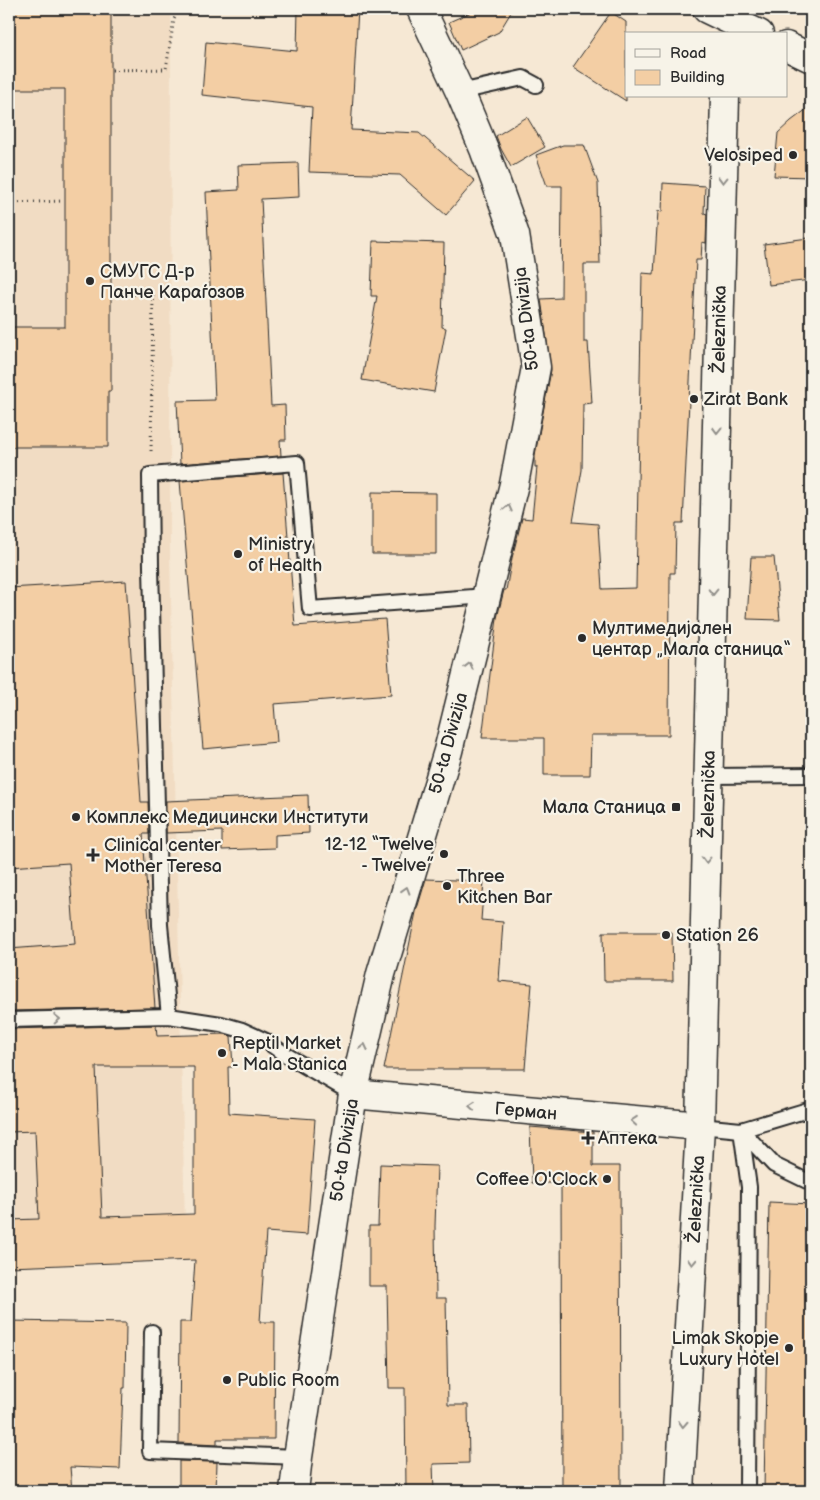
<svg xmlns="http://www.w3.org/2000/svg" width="820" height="1500" viewBox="0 0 820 1500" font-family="'Balsamiq Sans',sans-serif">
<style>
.built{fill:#f1dcc3}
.building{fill:#f3cea4;stroke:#2b2b2b;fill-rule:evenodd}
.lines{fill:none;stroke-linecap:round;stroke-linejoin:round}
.service-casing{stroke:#2b2b2b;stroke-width:18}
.minor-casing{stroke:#2b2b2b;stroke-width:31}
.tertiary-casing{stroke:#2b2b2b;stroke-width:31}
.path{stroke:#2b2b2b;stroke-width:3;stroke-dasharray:1 4;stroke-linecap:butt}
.service{stroke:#f7f3e8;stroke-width:14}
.minor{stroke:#f7f3e8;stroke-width:28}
.tertiary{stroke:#f7f3e8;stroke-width:28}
.oneway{stroke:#918f8a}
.poi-dot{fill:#2b2b2b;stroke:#f7f3e8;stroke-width:2}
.labels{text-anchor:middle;stroke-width:4.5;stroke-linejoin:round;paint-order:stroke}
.poi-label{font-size:18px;fill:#2b2b2b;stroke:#f7f3e8;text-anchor:start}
.street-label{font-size:18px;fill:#2b2b2b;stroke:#f7f3e8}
</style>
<rect width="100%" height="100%" fill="#f6e8d4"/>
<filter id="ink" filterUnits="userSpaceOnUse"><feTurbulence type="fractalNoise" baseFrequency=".02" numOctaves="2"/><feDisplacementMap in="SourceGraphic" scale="10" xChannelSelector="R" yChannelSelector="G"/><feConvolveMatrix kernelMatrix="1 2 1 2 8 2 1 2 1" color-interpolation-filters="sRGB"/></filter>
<g filter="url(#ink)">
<!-- built -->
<path class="built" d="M 9,9 L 171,9 L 170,554 L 185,1227 L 9,1227 Z"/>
<!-- building -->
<g class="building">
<path d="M 9,9 L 111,9 L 111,391 L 108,391 L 108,447 L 9,447 L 9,327 L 65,327 L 65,89 L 9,89 Z"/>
<path d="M 298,9 L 358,9 L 351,130 L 419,133 L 475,181 L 446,215 L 400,175 L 309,172 L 312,107 L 202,95 L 206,42 L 297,51 Z"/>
<path d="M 478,9 L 513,9 L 499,32 L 461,50 L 449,22 Z"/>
<path d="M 611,12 L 626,22 L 626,101 L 573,67 Z"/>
<path d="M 811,106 L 811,177 L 774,176 L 778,133 L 791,121 Z"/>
<path d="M 527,117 L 545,147 L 511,167 L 501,149 L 496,136 Z"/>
<path d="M 563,145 L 584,145 L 598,183 L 600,264 L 584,264 L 584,342 L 588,342 L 592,403 L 583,404 L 582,470 L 573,522 L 598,524 L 602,589 L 636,588 L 642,273 L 654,274 L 658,211 L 662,212 L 663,183 L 705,186 L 704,213 L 707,214 L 706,243 L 702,242 L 701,260 L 696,260 L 683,523 L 676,523 L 675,573 L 670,573 L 669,735 L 591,735 L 590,775 L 544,775 L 544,738 L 482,738 L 497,618 L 504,590 L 506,590 L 512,558 L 522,518 L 532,519 L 537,467 L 535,467 L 535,455 L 551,370 L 541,299 L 561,298 L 562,186 L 547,186 L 536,155 Z"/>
<path d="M 298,163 L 299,197 L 261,199 L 271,406 L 285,405 L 286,440 L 280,440 L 281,456 L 180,464 L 177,401 L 215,400 L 206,192 L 239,190 L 238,165 Z"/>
<path d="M 808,238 L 811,265 L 811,280 L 769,285 L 764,244 Z"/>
<path d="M 373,241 L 444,243 L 442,327 L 446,328 L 434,392 L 362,380 L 377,296 L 371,296 Z"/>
<path d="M 283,473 L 295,626 L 385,619 L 391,695 L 274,704 L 277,742 L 203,749 L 180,481 Z"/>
<path d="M 372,492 L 436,493 L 436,554 L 372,554 Z"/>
<path d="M 751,557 L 774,557 L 780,620 L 747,619 Z"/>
<path d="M 126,581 L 141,802 L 148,802 L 149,834 L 143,834 L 155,1008 L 9,1011 L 9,949 L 75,944 L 69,863 L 9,867 L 9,588 Z"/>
<path d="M 308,795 L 309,833 L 275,835 L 275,848 L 222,850 L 222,831 L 166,833 L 166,801 Z"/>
<path d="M 426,879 L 484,881 L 481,920 L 503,922 L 499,981 L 532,984 L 525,1069 L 384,1069 L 416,912 Z"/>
<path d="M 603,932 L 672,932 L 673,981 L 604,981 Z"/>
<path d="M 156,1025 L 157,1036 L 225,1034 L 231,1036 L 233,1067 L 228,1067 L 229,1113 L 315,1119 L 307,1235 L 266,1232 L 260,1322 L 275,1322 L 274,1439 L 217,1439 L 217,1445 L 179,1443 L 180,1322 L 191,1322 L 195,1260 L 9,1267 L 9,1220 L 39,1219 L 35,1131 L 9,1132 L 9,1029 ZM 96,1067 L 194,1067 L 194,1214 L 102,1217 Z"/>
<path d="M 530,1127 L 593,1132 L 593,1166 L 620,1166 L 621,1489 L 562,1489 L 561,1183 L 532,1183 Z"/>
<path d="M 380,1164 L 437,1166 L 435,1226 L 436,1298 L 446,1298 L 448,1405 L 468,1405 L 469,1463 L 433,1464 L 434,1491 L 406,1491 L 405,1388 L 389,1388 L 387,1286 L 369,1286 L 369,1226 L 378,1226 Z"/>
<path d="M 769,1202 L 811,1204 L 811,1491 L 764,1491 Z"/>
<path d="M 9,1321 L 126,1323 L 125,1388 L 123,1388 L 120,1469 L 70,1467 L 72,1491 L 9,1491 Z"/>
<path d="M 179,1461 L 217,1462 L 216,1491 L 179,1491 Z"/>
</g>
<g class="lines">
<defs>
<g id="service">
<path d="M 460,92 L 523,78 L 536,85"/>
<path d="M 708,776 L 811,775"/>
<path d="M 169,1016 L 160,925 L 151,567 L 150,475 L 297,463 L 310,609 L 487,596"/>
<path d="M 9,1020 L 169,1016 L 221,1024 L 242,1030 L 266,1041 L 286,1055 L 353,1094"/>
<path d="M 700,1126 L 741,1130 L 811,1109"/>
<path d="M 741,1130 L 749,1187 L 747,1491"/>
<path d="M 741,1130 L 774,1165 L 811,1183"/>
<path d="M 152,1332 L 150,1451 L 298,1457"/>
</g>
<g id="minor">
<path d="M 353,1094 L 700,1126"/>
<path d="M 294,1491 L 298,1457 L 353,1094 L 381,974 L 448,751 L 514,484 L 536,367 L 515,235 L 484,149 L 460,92 L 421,9"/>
</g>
<g id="tertiary">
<path d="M 707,9 L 759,34"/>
<path d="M 786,46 L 811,58"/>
<path d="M 680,1491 L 700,1126 L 725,96"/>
</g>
</defs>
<!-- service casing -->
<use href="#service" class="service-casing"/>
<!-- minor casing -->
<use href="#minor" class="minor-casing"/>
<!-- tertiary casing -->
<use href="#tertiary" class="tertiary-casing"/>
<!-- path -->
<g class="path">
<path d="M 112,70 L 166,69 L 174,19 L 180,9"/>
<path d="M 9,203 L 63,201"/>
<path d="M 114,295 L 153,294 L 151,453"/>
</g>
<!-- service -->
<use href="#service" class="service"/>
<!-- minor -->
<use href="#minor" class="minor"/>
<!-- tertiary -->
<use href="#tertiary" class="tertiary"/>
</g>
<!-- one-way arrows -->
<defs><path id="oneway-chevron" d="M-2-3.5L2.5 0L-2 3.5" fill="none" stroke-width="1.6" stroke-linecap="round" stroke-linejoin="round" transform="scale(1.25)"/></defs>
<g class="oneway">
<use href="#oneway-chevron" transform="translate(723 180) rotate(91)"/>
<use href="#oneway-chevron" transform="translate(717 430) rotate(91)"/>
<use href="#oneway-chevron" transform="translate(508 508) rotate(-76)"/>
<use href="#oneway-chevron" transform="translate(713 592) rotate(91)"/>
<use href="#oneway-chevron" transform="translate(469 666) rotate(-76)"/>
<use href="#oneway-chevron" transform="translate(706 860) rotate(91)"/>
<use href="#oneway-chevron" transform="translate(406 890) rotate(-73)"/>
<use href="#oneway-chevron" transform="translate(57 1019) rotate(-1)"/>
<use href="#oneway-chevron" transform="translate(364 1047) rotate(-77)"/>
<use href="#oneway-chevron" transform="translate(472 1106) rotate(-175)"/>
<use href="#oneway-chevron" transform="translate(634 1121) rotate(-175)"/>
<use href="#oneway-chevron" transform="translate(692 1262) rotate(93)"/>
<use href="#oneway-chevron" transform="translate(683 1424) rotate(93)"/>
</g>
</g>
<!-- markers -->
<g class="poi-dot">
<circle cx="793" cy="155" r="5"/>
<circle cx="90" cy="281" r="5"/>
<circle cx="694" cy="399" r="5"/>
<circle cx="238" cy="554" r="5"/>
<circle cx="582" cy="638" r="5"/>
<rect x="671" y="802" width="10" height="10" rx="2.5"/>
<circle cx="76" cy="817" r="5"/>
<circle cx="444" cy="854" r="5"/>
<path d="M90.5 847.5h5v5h5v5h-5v5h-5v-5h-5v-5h5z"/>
<circle cx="447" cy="886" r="5"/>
<circle cx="666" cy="935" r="5"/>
<circle cx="222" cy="1053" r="5"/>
<path d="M585.5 1130.5h5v5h5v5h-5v5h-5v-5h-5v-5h5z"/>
<circle cx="607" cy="1179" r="5"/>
<circle cx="789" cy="1348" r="5"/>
<circle cx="227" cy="1380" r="5"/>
</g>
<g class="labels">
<!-- poi labels -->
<g class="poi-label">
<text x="783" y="161" text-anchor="end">Velosiped</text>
<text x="100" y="277">СМУГС Д-р<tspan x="100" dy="21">Панче Караѓозов</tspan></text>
<text x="704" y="405">Zirat Bank</text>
<text x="248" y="550">Ministry<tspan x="248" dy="21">of Health</tspan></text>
<text x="592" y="634">Мултимедијален<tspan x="592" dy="21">центар „Мала станица“</tspan></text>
<text x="666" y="813" text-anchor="end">Мала Станица</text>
<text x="86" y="823">Комплекс Медицински Институти</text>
<text x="434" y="850" text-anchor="end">12-12 “Twelve<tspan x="434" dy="21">- Twelve”</tspan></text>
<text x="104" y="851">Clinical center<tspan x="104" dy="21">Mother Teresa</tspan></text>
<text x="457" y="882">Three<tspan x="457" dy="21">Kitchen Bar</tspan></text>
<text x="676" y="941">Station 26</text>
<text x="232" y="1049">Reptil Market<tspan x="232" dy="21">- Mala Stanica</tspan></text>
<text x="598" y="1144">Аптека</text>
<text x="597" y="1185" text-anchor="end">Coffee O'Clock</text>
<text x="779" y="1344" text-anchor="end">Limak Skopje<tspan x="779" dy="21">Luxury Hotel</tspan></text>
<text x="237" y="1386">Public Room</text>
</g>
<!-- street labels -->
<g class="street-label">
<text transform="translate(526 319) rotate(-97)" y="6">50-ta Divizija</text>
<text transform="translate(719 329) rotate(-89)" y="6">Železnička</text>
<text transform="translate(448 743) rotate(-75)" y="6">50-ta Divizija</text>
<text transform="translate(708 794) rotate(-89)" y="6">Železnička</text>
<text transform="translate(526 1111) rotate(5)" y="6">Герман</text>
<text transform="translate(344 1150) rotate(-81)" y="6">50-ta Divizija</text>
<text transform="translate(696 1199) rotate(-87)" y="6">Železnička</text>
</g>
</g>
<!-- margin -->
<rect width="820" height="1500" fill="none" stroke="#f7f3e8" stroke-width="30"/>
<rect x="15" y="15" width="790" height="1470" fill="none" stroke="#2b2b2b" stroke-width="2" filter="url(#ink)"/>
<!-- legend -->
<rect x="625" y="32" width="162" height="65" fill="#f7f3e8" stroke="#a5a39c"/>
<rect x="635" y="49" width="25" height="8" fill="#f7f3e8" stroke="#a5a39c"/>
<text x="670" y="58" font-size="15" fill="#2b2b2b">Road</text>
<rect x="635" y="70" width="25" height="15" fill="#f3cea4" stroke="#a5a39c"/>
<text x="670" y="82" font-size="15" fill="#2b2b2b">Building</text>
</svg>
